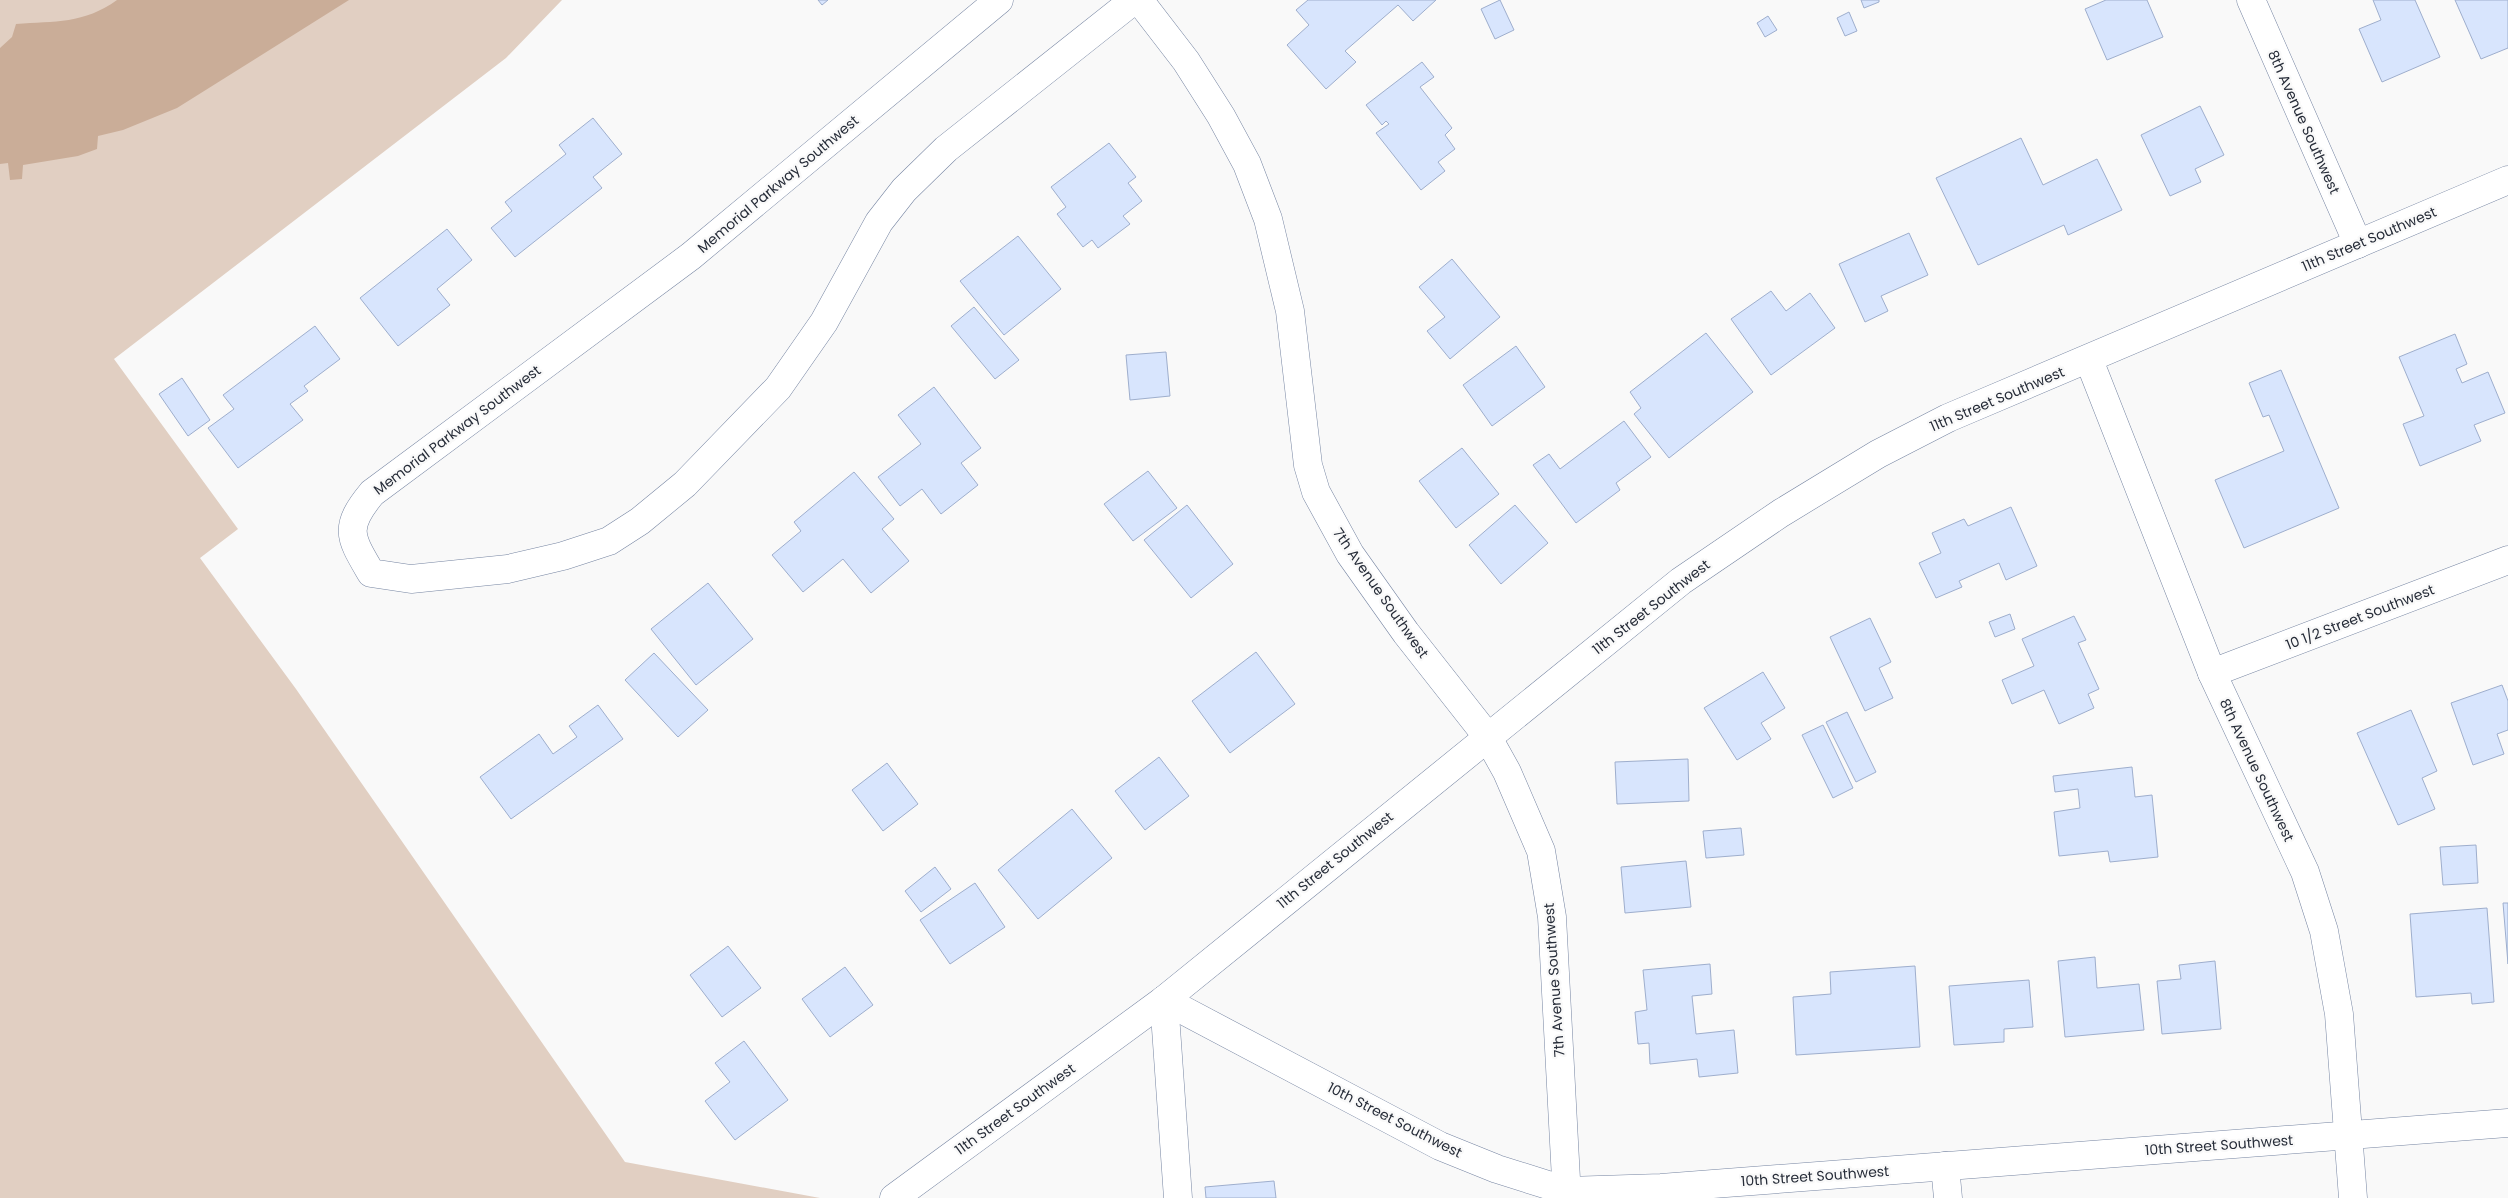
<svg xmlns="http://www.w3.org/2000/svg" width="2508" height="1198" viewBox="0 0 2508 1198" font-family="Poppins,sans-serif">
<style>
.green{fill:#e1cfc2}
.water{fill:#caad98}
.building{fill:#d8e5fd;stroke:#9eaecd}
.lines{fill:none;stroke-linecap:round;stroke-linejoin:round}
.minor-casing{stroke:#7685a2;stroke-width:29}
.minor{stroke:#fff;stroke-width:28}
.labels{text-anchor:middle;stroke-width:4.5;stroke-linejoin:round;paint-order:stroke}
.street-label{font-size:14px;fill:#262c38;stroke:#f9f9f9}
</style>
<rect width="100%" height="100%" fill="#f9f9f9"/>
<!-- green -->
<path class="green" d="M 0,0 L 562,0 L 506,58 L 114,359 L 238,529 L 200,558 L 296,689 L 625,1162 L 820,1198 L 0,1198 Z"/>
<!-- water -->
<path class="water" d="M 117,0 L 349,0 L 177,108 L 123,130 L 98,136 L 97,149 L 78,156 L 23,165 L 22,179 L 10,180 L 8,163 L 0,164 L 0,48 L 12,37 L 16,24 C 55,21 84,24 117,0 Z"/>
<!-- building -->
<g class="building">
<path d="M 818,0 L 828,0 L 822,5 Z"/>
<path d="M 1308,0 L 1436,0 L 1413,21 L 1398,5 L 1345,51 L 1356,62 L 1326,89 L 1287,45 L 1309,25 L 1296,10 Z"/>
<path d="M 1500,0 L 1514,30 L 1495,39 L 1481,9 Z"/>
<path d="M 1861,0 L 1879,0 L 1879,2 L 1864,8 Z"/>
<path d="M 2106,0 L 2147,0 L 2163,37 L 2107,60 L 2085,9 Z"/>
<path d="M 2373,0 L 2415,0 L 2440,57 L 2382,82 L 2359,29 L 2381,20 Z"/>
<path d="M 2455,0 L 2508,0 L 2508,48 L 2481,59 Z"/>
<path d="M 1849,12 L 1857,31 L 1845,36 L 1837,18 Z"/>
<path d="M 1768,16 L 1777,30 L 1765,37 L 1757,23 Z"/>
<path d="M 1422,62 L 1434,77 L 1420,87 L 1452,128 L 1445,135 L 1455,149 L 1438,162 L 1445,171 L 1421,190 L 1376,133 L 1389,124 L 1386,121 L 1382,125 L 1366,105 Z"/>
<path d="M 2200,106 L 2224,155 L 2195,169 L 2201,182 L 2170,196 L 2141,135 Z"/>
<path d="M 593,118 L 622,154 L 593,177 L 602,188 L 515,257 L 491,228 L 512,211 L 505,202 L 566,154 L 559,145 Z"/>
<path d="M 2021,138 L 2043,185 L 2097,159 L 2122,210 L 2068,235 L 2064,225 L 1978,265 L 1936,178 Z"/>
<path d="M 1109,143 L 1136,177 L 1128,183 L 1142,201 L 1123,216 L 1130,224 L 1098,248 L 1092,240 L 1083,247 L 1057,214 L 1066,207 L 1051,187 Z"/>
<path d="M 447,229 L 472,260 L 437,289 L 450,305 L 398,346 L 360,298 Z"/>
<path d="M 1909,233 L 1928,275 L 1881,296 L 1888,311 L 1865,322 L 1839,264 Z"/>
<path d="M 1018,236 L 1061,289 L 1004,335 L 960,281 Z"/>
<path d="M 1452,259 L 1500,317 L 1450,359 L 1427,331 L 1445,317 L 1419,287 Z"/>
<path d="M 1771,291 L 1786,311 L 1810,293 L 1835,328 L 1771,375 L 1731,319 Z"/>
<path d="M 974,307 L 1019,360 L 995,379 L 951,326 Z"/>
<path d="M 315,326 L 340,359 L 304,386 L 308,391 L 290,404 L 303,420 L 238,468 L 208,428 L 234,409 L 223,395 Z"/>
<path d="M 1706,333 L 1753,392 L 1669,458 L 1634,414 L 1641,408 L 1630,392 Z"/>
<path d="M 2455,334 L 2467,364 L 2456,369 L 2462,383 L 2488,372 L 2505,413 L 2474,425 L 2481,441 L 2420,466 L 2403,424 L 2424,416 L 2399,357 Z"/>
<path d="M 1516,346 L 1545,387 L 1492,426 L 1463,385 Z"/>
<path d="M 1166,352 L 1170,396 L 1130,400 L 1126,355 Z"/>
<path d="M 2281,370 L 2339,508 L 2244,548 L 2215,480 L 2284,451 L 2269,415 L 2263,417 L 2249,383 Z"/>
<path d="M 182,378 L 210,420 L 188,436 L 159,394 Z"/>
<path d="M 934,387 L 981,448 L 961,463 L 978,485 L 941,514 L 922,489 L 900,506 L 878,477 L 921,444 L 898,415 Z"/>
<path d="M 1624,421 L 1651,457 L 1616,483 L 1620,490 L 1576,523 L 1533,465 L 1549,454 L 1560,469 Z"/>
<path d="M 1462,448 L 1499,494 L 1456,528 L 1419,481 Z"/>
<path d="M 1148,471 L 1177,508 L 1133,541 L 1104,504 Z"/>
<path d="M 854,472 L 894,519 L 882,529 L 909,561 L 871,593 L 843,559 L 803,592 L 772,555 L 801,531 L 794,522 Z"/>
<path d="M 1187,505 L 1233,564 L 1191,598 L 1144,540 Z"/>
<path d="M 1515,505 L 1548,543 L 1501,584 L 1469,545 Z"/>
<path d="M 2011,507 L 2037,566 L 2006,580 L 1999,563 L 1959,581 L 1962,587 L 1936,598 L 1919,563 L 1941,553 L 1932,533 L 1964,519 L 1968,526 Z"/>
<path d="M 708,583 L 753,639 L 696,685 L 651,629 Z"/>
<path d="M 2010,614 L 2015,629 L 1995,637 L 1989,622 Z"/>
<path d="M 2074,616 L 2086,640 L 2078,643 L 2099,689 L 2088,694 L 2094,708 L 2059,724 L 2044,690 L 2012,704 L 2002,680 L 2034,666 L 2022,639 Z"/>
<path d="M 1870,618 L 1891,662 L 1879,668 L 1893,698 L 1865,711 L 1830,637 Z"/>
<path d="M 1256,652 L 1295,704 L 1230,753 L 1192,701 Z"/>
<path d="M 654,653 L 708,710 L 678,737 L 625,680 Z"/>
<path d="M 1763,672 L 1785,708 L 1761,723 L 1771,739 L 1737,760 L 1704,708 Z"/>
<path d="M 2502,685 L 2508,701 L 2508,730 L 2497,734 L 2504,754 L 2473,765 L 2451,703 Z"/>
<path d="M 598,705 L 623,739 L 511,819 L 480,777 L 539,734 L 553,754 L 577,737 L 569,726 Z"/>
<path d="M 2411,710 L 2437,771 L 2422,778 L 2435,809 L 2398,825 L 2357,733 Z"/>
<path d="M 1847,712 L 1876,772 L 1856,782 L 1826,722 Z"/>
<path d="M 1823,725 L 1853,788 L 1833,798 L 1802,735 Z"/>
<path d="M 1159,757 L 1189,796 L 1145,830 L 1115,791 Z"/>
<path d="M 1688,759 L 1689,801 L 1617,804 L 1615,762 Z"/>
<path d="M 887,763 L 918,804 L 883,831 L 852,790 Z"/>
<path d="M 2132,767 L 2135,797 L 2152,795 L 2158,857 L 2110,862 L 2108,851 L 2059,856 L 2054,812 L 2080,808 L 2078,789 L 2055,792 L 2053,776 Z"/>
<path d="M 1072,809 L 1112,858 L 1038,919 L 998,870 Z"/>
<path d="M 1741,828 L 1744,855 L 1706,858 L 1703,831 Z"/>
<path d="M 2476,845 L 2478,883 L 2443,885 L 2440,847 Z"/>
<path d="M 1686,861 L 1691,907 L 1625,913 L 1621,867 Z"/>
<path d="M 935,867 L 951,889 L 921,912 L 905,891 Z"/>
<path d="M 975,883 L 1005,927 L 950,964 L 920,920 Z"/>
<path d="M 2503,903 L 2508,903 L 2508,964 Z"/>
<path d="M 2487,908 L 2494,1002 L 2472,1004 L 2471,993 L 2416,997 L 2410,914 Z"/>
<path d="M 728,946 L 761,988 L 722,1017 L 690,975 Z"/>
<path d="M 2095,957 L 2097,988 L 2139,984 L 2144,1030 L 2065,1037 L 2058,961 Z"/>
<path d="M 2215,961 L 2221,1029 L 2162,1034 L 2157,981 L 2181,979 L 2179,965 Z"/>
<path d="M 1710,964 L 1712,994 L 1692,996 L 1696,1034 L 1734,1030 L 1738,1073 L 1699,1077 L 1697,1059 L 1650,1064 L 1649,1043 L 1638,1044 L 1635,1012 L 1647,1010 L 1643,970 Z"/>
<path d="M 1915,966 L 1920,1047 L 1796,1055 L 1793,997 L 1831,994 L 1830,972 Z"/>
<path d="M 845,967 L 873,1005 L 830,1037 L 802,999 Z"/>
<path d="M 2029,980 L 2033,1027 L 2004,1029 L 2004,1042 L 1954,1045 L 1949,986 Z"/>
<path d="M 744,1041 L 788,1100 L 735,1140 L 705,1101 L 730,1082 L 715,1063 Z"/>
<path d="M 1274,1181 L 1276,1198 L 1206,1198 L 1205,1187 Z"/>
</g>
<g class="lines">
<defs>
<g id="minor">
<path d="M 999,0 L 691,256 L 372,493 C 343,528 350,537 371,573 L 411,579 L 508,569 L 563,556 L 609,541 L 640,521 L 685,484 L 778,388 L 824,322 L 879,222 L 904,190 L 946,149 L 1134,0"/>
<path d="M 1139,0 L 1186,61 L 1221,116 L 1247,164 L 1268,219 L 1290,311 L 1308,465 L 1316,492 L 1350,554 L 1406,633 L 1487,736 L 1507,772 L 1541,851 L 1552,917 L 1567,1198"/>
<path d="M 2251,0 L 2358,244"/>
<path d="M 2089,360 L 2212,673 L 2305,872 L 2324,931 L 2339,1014 L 2353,1198"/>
<path d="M 2212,673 L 2508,560"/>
<path d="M 1164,1000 L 1440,1146 L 1497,1169 L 1567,1191 L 1661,1188 L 2508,1123"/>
<path d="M 1164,1000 L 1178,1198"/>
<path d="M 1945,1166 L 1948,1198"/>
<path d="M 894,1198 L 1164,1000 L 1681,581 L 1781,513 L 1878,454 L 1948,418 L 2508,180"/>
</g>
</defs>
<!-- minor casing -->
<use href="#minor" class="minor-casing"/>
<!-- minor -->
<use href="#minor" class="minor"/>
</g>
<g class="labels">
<!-- street labels -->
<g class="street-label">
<text transform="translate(2304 122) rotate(66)" y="5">8th Avenue Southwest</text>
<text transform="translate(778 184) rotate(-40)" y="5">Memorial Parkway Southwest</text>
<text transform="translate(2369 239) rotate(-23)" y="5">11th Street Southwest</text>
<text transform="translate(1997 399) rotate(-23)" y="5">11th Street Southwest</text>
<text transform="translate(457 430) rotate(-37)" y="5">Memorial Parkway Southwest</text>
<text transform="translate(1381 593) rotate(55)" y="5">7th Avenue Southwest</text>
<text transform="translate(1651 607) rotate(-38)" y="5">11th Street Southwest</text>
<text transform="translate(2360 617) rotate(-21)" y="5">10 1/2 Street Southwest</text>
<text transform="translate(2257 770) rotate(65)" y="5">8th Avenue Southwest</text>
<text transform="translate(1335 860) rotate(-39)" y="5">11th Street Southwest</text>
<text transform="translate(1554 980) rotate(-94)" y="5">7th Avenue Southwest</text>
<text transform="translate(1015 1109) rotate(-36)" y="5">11th Street Southwest</text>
<text transform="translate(1395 1120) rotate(27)" y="5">10th Street Southwest</text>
<text transform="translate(2219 1145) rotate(-4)" y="5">10th Street Southwest</text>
<text transform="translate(1815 1176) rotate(-4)" y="5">10th Street Southwest</text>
</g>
</g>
</svg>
